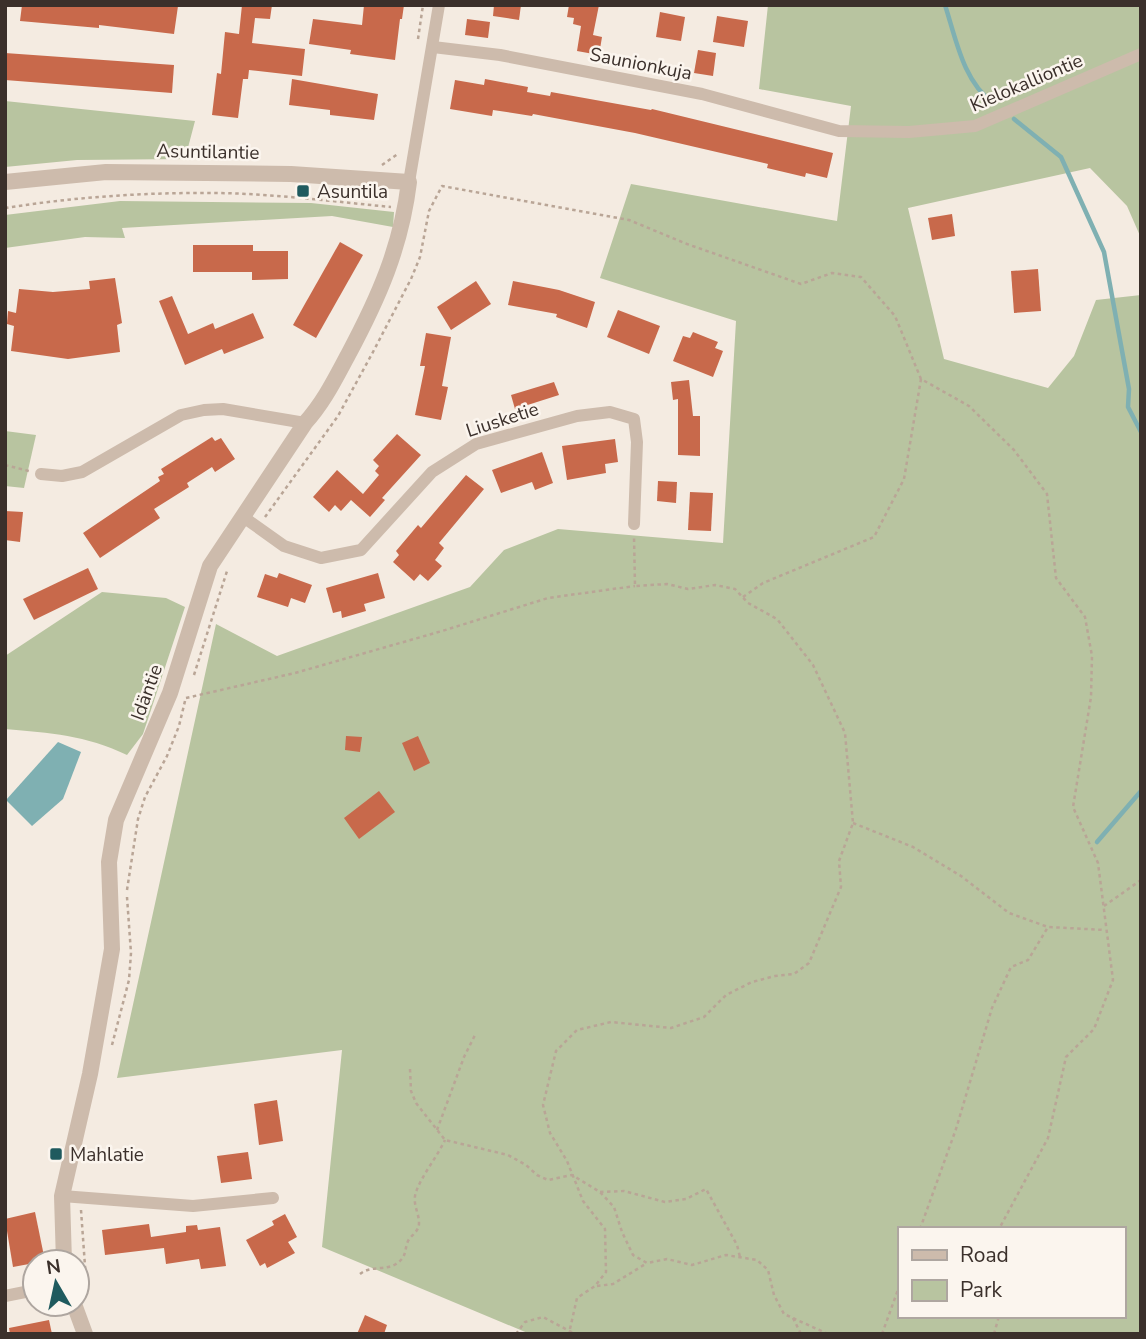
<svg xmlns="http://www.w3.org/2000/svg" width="1146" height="1339" viewBox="0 0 1146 1339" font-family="'Nunito Sans',sans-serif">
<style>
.green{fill:#b8c4a0;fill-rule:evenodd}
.water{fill:#7fb0b2}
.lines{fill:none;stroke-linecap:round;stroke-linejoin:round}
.stream{stroke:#7fb0b2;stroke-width:4.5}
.building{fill:#c8694b}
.path{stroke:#b9a596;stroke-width:2.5;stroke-dasharray:3.5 3.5;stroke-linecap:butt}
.minor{stroke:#cdbbac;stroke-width:12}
.tertiary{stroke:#cdbbac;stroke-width:16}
.poi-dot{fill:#1f5a5e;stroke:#fbf5ee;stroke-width:2.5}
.labels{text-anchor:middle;stroke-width:5;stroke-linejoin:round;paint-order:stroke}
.street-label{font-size:19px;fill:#3b302b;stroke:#fbf5ee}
.poi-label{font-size:19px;fill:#3b302b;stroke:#fbf5ee;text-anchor:start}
</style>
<rect width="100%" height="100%" fill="#f4ebe1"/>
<!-- green -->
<g class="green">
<path d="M 768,5 L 1141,5 L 1141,238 L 1127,206 L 1090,168 L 908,208 L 944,359 L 1048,388 L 1074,356 L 1096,300 L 1141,295 L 1141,1334 L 530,1334 L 322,1247 L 342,1050 L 117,1078 L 216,624 L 277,656 L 470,587 L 504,550 L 558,529 L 723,543 L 736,321 L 600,278 L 631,184 L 837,221 L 851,106 L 759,89 ZM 899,1229 L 1123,1229 L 1123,1316 L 899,1316 Z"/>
<path d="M 5,101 L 195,121 L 185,159 L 77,160 L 5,167 Z"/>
<path d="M 120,201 L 311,203 L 394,212 L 393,227 L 332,216 L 122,228 L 125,238 L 85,237 L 5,248 L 5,215 Z"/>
<path d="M 5,431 L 36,435 L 24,488 L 5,486 Z"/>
<path d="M 102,592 L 166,598 L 185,607 L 143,734 L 127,755 C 85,735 51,733 5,729 L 5,656 Z"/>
</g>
<!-- water -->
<path class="water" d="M 58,742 L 81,752 L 63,799 L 32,826 L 6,800 Z"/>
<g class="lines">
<!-- stream -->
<g class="stream">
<path d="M 945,5 C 956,39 963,81 993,103"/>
<path d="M 1014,119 L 1061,157 L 1104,252 L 1129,389 L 1128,407 L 1141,432"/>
<path d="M 1097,842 L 1141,791"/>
</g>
</g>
<!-- building -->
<g class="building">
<path d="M 22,5 L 169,5 L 178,6 L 174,34 L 99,25 L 99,28 L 20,21 Z"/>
<path d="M 242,5 L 272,5 L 270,19 L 255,18 L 252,43 L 305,49 L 302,76 L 249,70 L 248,79 L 243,79 L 238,118 L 212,115 L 217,73 L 221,74 L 225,32 L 239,34 Z"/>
<path d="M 364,5 L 404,5 L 402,19 L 400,19 L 395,60 L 350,54 L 351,50 L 309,44 L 313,19 L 362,25 Z"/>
<path d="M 494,5 L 521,5 L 519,20 L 493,16 Z"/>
<path d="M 569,5 L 599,5 L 593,35 L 602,37 L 599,55 L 577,51 L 581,26 L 573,24 L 574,18 L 567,17 Z"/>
<path d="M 660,12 L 685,17 L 681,41 L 656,37 Z"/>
<path d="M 717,16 L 748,21 L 744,47 L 713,42 Z"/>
<path d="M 467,19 L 490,22 L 488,38 L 465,35 Z"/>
<path d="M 698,50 L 716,53 L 713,76 L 694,73 Z"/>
<path d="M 5,53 L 174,65 L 172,93 L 5,80 Z"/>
<path d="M 292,79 L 378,94 L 374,120 L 330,115 L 330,110 L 289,105 Z"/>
<path d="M 485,79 L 528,87 L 527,92 L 550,96 L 551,92 L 651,110 L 652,109 L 833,153 L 827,178 L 806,173 L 805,177 L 767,168 L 768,164 L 635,133 L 533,114 L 532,116 L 493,110 L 492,116 L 450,109 L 455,80 L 484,85 Z"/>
<path d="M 952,214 L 955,236 L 932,240 L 928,218 Z"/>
<path d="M 340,242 L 363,255 L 316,338 L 293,325 Z"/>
<path d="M 193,245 L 253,245 L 253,251 L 288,251 L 288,279 L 252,280 L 252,272 L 193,272 Z"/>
<path d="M 1038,269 L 1041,311 L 1014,313 L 1011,271 Z"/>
<path d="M 115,278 L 122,323 L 117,325 L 120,352 L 68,359 L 11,351 L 14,326 L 7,324 L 8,311 L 16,313 L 19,289 L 53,292 L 90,289 L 89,281 Z"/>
<path d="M 476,281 L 491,304 L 451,330 L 437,307 Z"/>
<path d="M 513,281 L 559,290 L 595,302 L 587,328 L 556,317 L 557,314 L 508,305 Z"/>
<path d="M 172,296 L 188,334 L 213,323 L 215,329 L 253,313 L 264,338 L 224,354 L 222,349 L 185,365 L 159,301 Z"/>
<path d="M 618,310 L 660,326 L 649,354 L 607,337 Z"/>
<path d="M 693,332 L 718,342 L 715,348 L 723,351 L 713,377 L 673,361 L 683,336 L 690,338 Z"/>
<path d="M 426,333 L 451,337 L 442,386 L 448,387 L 441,420 L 415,415 L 425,366 L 420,366 Z"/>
<path d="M 689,380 L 693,416 L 700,416 L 700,456 L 678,455 L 678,399 L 673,400 L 671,382 Z"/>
<path d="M 554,382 L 559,395 L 515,409 L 511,395 Z"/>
<path d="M 397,434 L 421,455 L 382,498 L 385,500 L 370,517 L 351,500 L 341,511 L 335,505 L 329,512 L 313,497 L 337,470 L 363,494 L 379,475 L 375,471 L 379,466 L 373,460 Z"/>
<path d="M 212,437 L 215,441 L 221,438 L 235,459 L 215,472 L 212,467 L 187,483 L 189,487 L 154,509 L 160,518 L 100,558 L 83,533 L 160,481 L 158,477 L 164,474 L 161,469 Z"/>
<path d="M 615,439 L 618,462 L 605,464 L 606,473 L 567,480 L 562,446 Z"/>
<path d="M 542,452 L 553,483 L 535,490 L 532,482 L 501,493 L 492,470 Z"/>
<path d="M 466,475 L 484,489 L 439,543 L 444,548 L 435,560 L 442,566 L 428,581 L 420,574 L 414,581 L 393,562 L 399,555 L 396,551 L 418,525 L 421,528 Z"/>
<path d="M 658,481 L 677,482 L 676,503 L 657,501 Z"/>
<path d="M 690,492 L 713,493 L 711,531 L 688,530 Z"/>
<path d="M 5,511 L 23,512 L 20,542 L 5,540 Z"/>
<path d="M 88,568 L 98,589 L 34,620 L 23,599 Z"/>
<path d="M 279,573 L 312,585 L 305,603 L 291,598 L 288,607 L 257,597 L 265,574 L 277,578 Z"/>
<path d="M 378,573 L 385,598 L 364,604 L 366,611 L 342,618 L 341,611 L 333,613 L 326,588 Z"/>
<path d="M 346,736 L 362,737 L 360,752 L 345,750 Z"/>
<path d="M 418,736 L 430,763 L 414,771 L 402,743 Z"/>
<path d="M 379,791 L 395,812 L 359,839 L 344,818 Z"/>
<path d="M 277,1100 L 283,1141 L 259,1145 L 254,1104 Z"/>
<path d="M 248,1152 L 252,1179 L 221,1183 L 217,1156 Z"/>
<path d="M 35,1212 L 45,1261 L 13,1267 L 5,1219 Z"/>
<path d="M 285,1214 L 297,1237 L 288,1242 L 295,1253 L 267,1268 L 265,1263 L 260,1266 L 246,1240 L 274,1225 L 272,1221 Z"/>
<path d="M 149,1224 L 151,1237 L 186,1232 L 186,1226 L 197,1225 L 198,1230 L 220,1227 L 226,1266 L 201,1269 L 199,1259 L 166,1264 L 164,1248 L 105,1255 L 102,1230 Z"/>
<path d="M 365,1315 L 387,1325 L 384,1334 L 357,1334 Z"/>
<path d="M 49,1320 L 52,1334 L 10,1334 L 9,1328 Z"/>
</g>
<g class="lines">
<!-- path -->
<g class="path">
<path d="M 418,39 L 423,5"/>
<path d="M 382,165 L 399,153"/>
<path d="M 5,208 C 69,198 133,193 198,193 C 262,192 327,201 391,207"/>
<path d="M 5,465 L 29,471"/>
<path d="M 265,517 L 338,416 L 373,352 L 411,279 L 420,257 L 429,211 L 442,186 L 629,220 L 687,244 L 801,284 L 832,273 L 861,277 L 895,316 L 921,379 L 969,406 L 1014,450 L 1047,494 L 1056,578 L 1085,617 L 1092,656 L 1091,697 L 1073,807 L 1098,863 L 1113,980 L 1094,1029 L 1066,1057 L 1048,1138 L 999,1229"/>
<path d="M 743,597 L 763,583 L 874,537 L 904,479 L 921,379"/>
<path d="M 194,675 L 227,571"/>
<path d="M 186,698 L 295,673 L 442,631 L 548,598 L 635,586"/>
<path d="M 853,823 L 913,847 L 961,876 L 1009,913 L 1048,927 L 1105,930"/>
<path d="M 127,890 L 138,819 L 145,797 L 167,756 L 179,726 L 185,701"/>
<path d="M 1104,906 L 1141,880"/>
<path d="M 112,1045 L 129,980 L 131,953 L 127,897"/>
<path d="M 410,1069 L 411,1091 L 416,1103 L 445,1140 L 508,1155 L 526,1165 L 537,1175 L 548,1180 L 572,1175 L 600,1192 L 614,1207 L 622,1232 L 633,1255 L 647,1263 L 667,1259 L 692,1265 L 726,1255 L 757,1260 L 768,1270 L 774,1295 L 784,1314 L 828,1334"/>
<path d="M 437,1130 L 464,1057 L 475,1035"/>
<path d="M 600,1192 L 624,1191 L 665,1202 L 686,1199 L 706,1189 L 737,1245 L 740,1257"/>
<path d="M 81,1210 L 87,1294"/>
<path d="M 920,1229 L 956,1129 L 992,1008 L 1011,967 L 1028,960 L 1048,927"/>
<path d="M 360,1274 C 371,1265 385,1271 396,1264 C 407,1257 404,1251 408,1241 C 411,1235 419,1232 419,1223 C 419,1212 412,1204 416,1192 C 422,1175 437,1157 445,1140"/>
<path d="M 597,1286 L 613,1284 L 647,1263"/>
<path d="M 793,1318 L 801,1334"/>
<path d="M 570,1329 L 577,1298 L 595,1286 L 606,1272 L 605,1229 L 583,1201 L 567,1161 L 550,1133 L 543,1105 L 556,1051 L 577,1030 L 611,1022 L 671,1028 L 704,1017 L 726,995 L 752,982 L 775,976 L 794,974 L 809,963 L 841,887 L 839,861 L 853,823 L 845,733 L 813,665 L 777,619 L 748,603 L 735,589 L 715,585 L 688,589 L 667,584 L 635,586 L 634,536"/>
<path d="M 516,1334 L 525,1322 L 543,1317 L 575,1334"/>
<path d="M 882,1334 L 899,1287"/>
<path d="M 994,1334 L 999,1316"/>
</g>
<!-- minor -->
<g class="minor">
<path d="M 433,47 L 500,55 L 702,94 L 839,131 L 909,132 L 975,126 L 1141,54"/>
<path d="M 409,182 L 439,5"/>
<path d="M 41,474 L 62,476 L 82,472 L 181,415 L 204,410 L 223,409 L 305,423"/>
<path d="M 242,516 L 284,546 L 321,558 L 361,550 L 432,472 L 476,444 L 577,416 L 610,412 L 634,419 L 637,442 L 634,524"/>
<path d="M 62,1196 L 193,1206 L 273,1198"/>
<path d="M 5,1296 L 35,1290"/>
</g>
<!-- tertiary -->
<g class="tertiary">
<path d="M 5,182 L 106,172 L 291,174 L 409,182 C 401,247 379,297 348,355 C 335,379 324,402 305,423 L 210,566 L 170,693 L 116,820 L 109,862 L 112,949 L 90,1074 L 62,1196 L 64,1262"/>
<path d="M 74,1304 L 85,1334"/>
</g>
</g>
<!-- markers -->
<g class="poi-dot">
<rect x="296" y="184" width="14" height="14" rx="3.5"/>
<rect x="49" y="1147" width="14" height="14" rx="3.5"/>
</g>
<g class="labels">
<!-- street labels -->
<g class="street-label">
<text transform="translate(641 63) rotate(11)" y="7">Saunionkuja</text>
<text transform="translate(1026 82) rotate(-23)" y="7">Kielokalliontie</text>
<text transform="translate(208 151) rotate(1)" y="7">Asuntilantie</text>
<text transform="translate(502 419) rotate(-18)" y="7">Liusketie</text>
<text transform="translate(146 692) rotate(-70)" y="7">Idäntie</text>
</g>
<!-- poi labels -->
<g class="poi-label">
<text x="317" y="198">Asuntila</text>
<text x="70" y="1161">Mahlatie</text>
</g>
</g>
<!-- border -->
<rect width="1146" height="1339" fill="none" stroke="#3b302b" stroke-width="14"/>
<!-- legend -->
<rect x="898" y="1227" width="228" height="91" fill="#fbf5ee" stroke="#aea6a0" stroke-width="2"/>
<rect x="912" y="1250" width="35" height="10" fill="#cdbbac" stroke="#aea6a0" stroke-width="2"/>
<text x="960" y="1262" font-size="21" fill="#3b302b">Road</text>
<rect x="912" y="1280" width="35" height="21" fill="#b8c4a0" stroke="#aea6a0" stroke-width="2"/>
<text x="960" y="1297" font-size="21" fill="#3b302b">Park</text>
<!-- north arrow -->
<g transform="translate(56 1283) rotate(351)"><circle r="33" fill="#fbf5ee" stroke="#aea6a0" stroke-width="2"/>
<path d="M0-5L12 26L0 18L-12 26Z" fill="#1f5a5e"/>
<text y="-10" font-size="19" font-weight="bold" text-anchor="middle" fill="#3b302b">N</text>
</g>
</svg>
